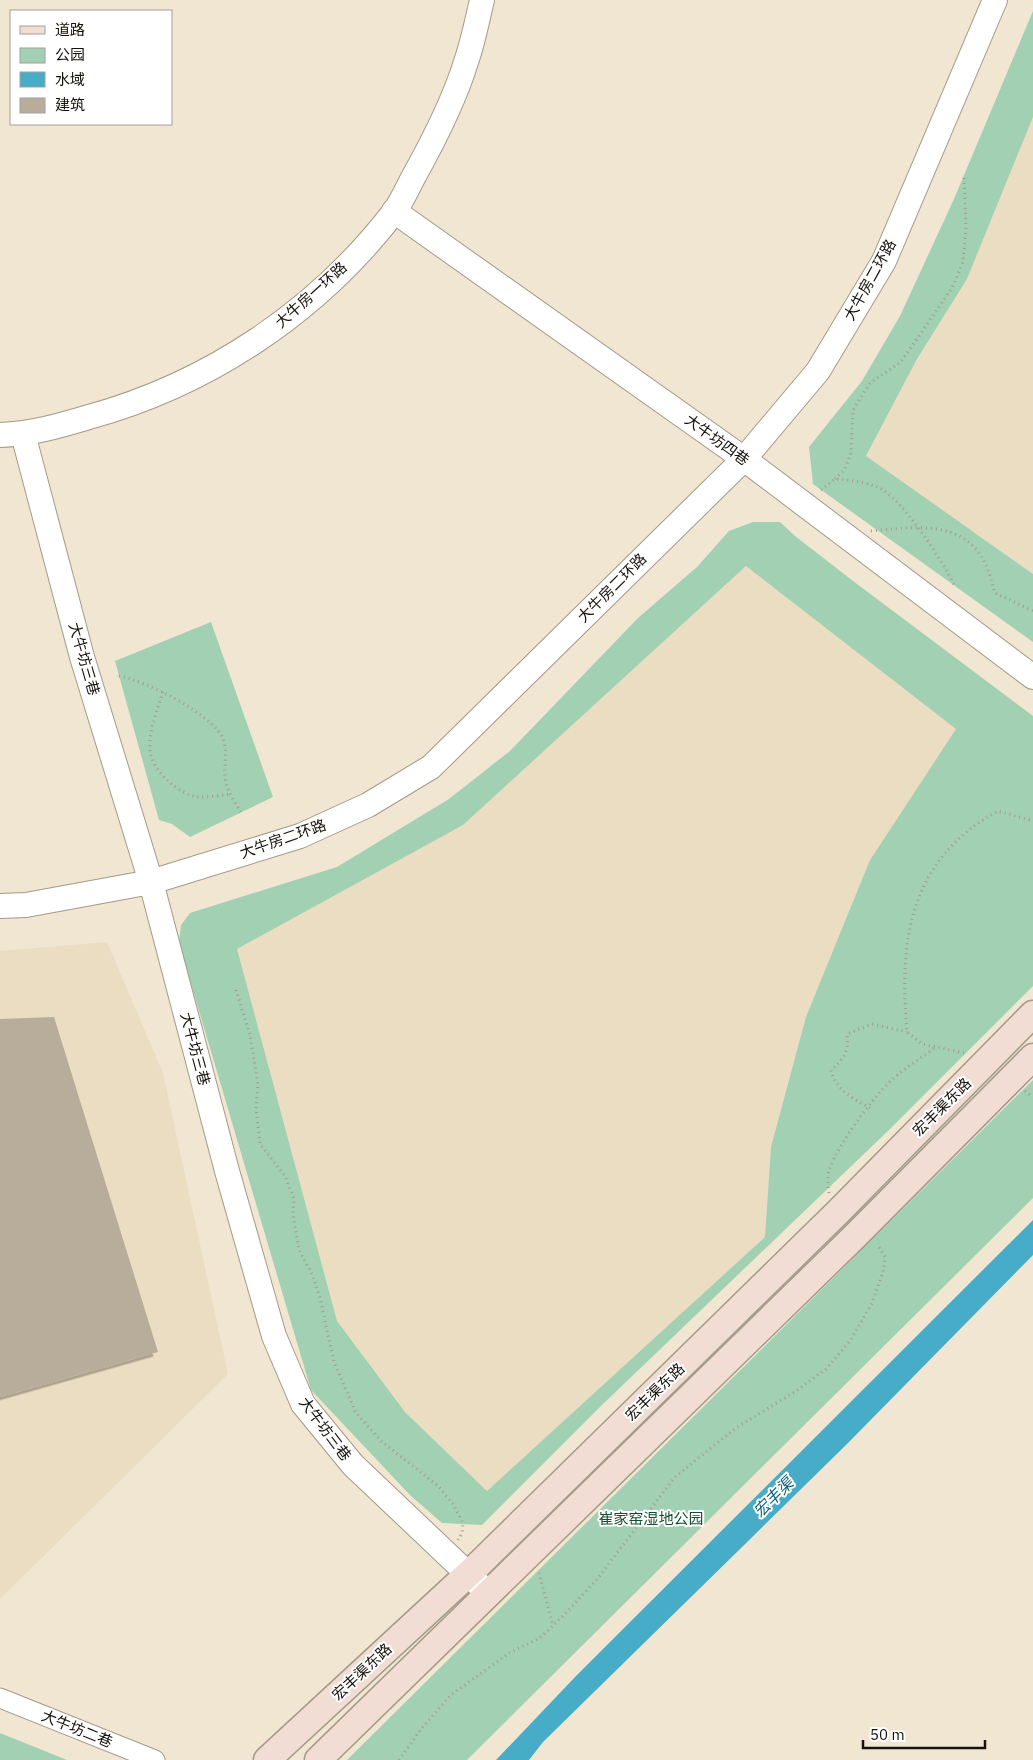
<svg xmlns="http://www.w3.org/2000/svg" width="1033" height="1760" viewBox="0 0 1033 1760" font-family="'IBM Plex Sans','Noto Sans SC',sans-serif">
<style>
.built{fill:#ebddc2}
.green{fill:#a2d0b2;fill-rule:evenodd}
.water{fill:#46acc8}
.building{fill:#b7ad9a;filter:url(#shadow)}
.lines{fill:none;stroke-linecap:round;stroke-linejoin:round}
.minor-casing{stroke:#a49a88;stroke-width:21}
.tertiary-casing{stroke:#a49a88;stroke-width:26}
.secondary-casing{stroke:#a49a88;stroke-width:29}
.path{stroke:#a39b8c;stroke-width:3;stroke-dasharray:1 4;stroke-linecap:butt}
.minor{stroke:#fff;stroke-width:19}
.tertiary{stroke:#fff;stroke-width:24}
.secondary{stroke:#f1ddd3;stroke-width:26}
.labels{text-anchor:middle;stroke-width:4;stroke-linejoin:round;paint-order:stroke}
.street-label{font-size:15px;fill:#16120c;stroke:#fff}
.park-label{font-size:15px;fill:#154e2f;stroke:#fff}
.water-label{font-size:16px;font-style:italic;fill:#0d6175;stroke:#fff}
</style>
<defs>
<filter id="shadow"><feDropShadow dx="-4.5" dy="4.5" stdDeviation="0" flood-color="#0004"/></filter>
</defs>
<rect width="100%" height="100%" fill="#f0e6d2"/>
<!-- built -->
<g class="built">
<path d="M 1033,117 L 1033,574 L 866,457 L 917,359 L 967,279 Z"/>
<path d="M 746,566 L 956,729 L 870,860 L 771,1147 L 765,1237 L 487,1491 L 405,1412 L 337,1321 L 237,949 L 463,825 Z"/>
<path d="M 107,942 L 163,1073 L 228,1374 L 0,1599 L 0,951 Z"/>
</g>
<!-- green -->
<g class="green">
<path d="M 1033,11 L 1033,117 L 967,279 L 917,359 L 866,456 L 1033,574 L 1033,642 L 813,484 L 809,447 L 862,381 L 900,316 L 954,199 Z"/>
<path d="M 753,522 L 780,522 L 795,536 L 857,584 L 1033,716 L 1033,986 L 891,1128 L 603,1404 L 482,1525 L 442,1523 L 410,1495 L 311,1390 L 179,943 L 181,925 L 190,913 L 337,867 L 449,799 L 510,751 L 638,618 L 697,567 L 729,531 ZM 746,566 L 956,729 L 870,860 L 806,1017 L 771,1147 L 765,1237 L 487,1491 L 405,1412 L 337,1321 L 237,949 L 463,825 Z"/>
<path d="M 211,622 L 273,797 L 190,837 L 172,824 L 159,820 L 115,661 Z"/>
<path d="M 1033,1080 L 1033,1198 L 467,1760 L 347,1760 Z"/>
<path d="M 0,1733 L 67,1760 L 0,1760 Z"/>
</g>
<!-- water -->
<path class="water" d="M 1033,1220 L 1033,1255 L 846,1445 L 543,1742 L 529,1760 L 496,1760 L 577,1675 Z"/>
<!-- building -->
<path class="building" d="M 54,1017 L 158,1352 L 0,1397 L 0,1019 Z"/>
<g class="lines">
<defs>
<path id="minor" d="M 0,1698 L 155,1760"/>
<g id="tertiary">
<path d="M 394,211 L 744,459 L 1033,677"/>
<path d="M 23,434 L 82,657 L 151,882 L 227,1171 L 274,1336 L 303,1404 L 353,1465 L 489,1594"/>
<path d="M 0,435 C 31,434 59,426 89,417 C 209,384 317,312 394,212 C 402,201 408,187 414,176 C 434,140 454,101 466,62 C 473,42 477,21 482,0"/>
<path d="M 0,906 L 26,905 L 151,882 L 300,836 L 368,805 L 431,767 L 744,459 L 818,371 L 884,261 L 995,0"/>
</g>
<g id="secondary">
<path d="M 267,1760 L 478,1565 L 839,1211 L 1033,1014"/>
<path d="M 318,1760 L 854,1237 L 1033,1057"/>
</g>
</defs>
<!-- minor casing -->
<use href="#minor" class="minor-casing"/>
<!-- tertiary casing -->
<use href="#tertiary" class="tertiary-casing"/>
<!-- secondary casing -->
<use href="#secondary" class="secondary-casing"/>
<!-- path -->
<g class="path">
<path d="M 835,479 L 845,469 L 851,453 L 853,410 L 870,383 L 901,362 L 952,288 L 963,262 L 966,227 L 964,176"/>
<path d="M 821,490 L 835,479 C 850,480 864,482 878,487 C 901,497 943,561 954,585"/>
<path d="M 871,531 C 907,528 954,519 979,553 C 988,565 991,580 995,593 L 1033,611"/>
<path d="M 119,676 C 144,680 213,714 223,739 C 228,752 224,764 225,777 C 226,789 235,802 241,813"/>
<path d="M 163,692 C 157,711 149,729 150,749 C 151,770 179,796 200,797 C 210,797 221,795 231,794"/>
<path d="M 236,990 L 250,1035 L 258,1085 L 256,1109 L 260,1144 L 285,1176 L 294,1199 L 293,1214 L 299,1250 L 312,1274 L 320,1298 L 334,1362 L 356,1413 L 381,1441 L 437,1485 L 453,1504 L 463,1523 L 462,1533 L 458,1540"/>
<path d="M 964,1053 L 922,1044 L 907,1032 C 899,939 909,860 998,811 L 1033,821"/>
<path d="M 1025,1091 L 1033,1097"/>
<path d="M 870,1108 C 852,1098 836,1090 831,1070 C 844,1059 849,1051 847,1034 L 872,1024 L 907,1032"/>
<path d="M 829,1193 C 828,1185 827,1178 829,1170 C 838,1144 878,1089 900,1073 C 911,1064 923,1057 934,1048"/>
<path d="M 539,1573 L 553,1626"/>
<path d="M 399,1760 L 421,1729 L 451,1695 L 509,1653 L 540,1638 L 565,1614 L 598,1578 L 675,1477 L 736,1428 L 796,1391 L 826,1369 L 850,1341 L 872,1303 L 883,1272 L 885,1257 L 877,1244"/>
</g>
<!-- minor -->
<use href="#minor" class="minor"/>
<!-- tertiary -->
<use href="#tertiary" class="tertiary"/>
<!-- secondary -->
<use href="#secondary" class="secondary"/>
</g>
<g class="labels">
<!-- street labels -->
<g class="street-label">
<text transform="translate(870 280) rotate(-61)" y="5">大牛房二环路</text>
<text transform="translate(311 295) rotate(-42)" y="5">大牛房一环路</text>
<text transform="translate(717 440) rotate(36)" y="5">大牛坊四巷</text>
<text transform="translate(612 588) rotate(-45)" y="5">大牛房二环路</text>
<text transform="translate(84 659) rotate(74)" y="5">大牛坊三巷</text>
<text transform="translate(283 839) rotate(-19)" y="5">大牛房二环路</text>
<text transform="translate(195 1049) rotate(75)" y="5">大牛坊三巷</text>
<text transform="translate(942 1107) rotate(-45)" y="5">宏丰渠东路</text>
<text transform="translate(655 1392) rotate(-44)" y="5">宏丰渠东路</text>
<text transform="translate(325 1429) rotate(53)" y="5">大牛坊三巷</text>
<text transform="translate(362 1672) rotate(-43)" y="5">宏丰渠东路</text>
<text transform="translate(77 1729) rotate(22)" y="5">大牛坊二巷</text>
</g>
<!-- park labels -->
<g class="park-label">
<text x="651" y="1524">崔家窑湿地公园</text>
</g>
<!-- water labels -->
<g class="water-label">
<text transform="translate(773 1497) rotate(-45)" y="6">宏丰渠</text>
</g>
</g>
<!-- legend -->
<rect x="10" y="10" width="162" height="115" fill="#ffffff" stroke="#a2a09e"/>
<rect x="20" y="26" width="25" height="8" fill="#f1ddd3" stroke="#a2a09e"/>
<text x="55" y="35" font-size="15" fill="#16120c">道路</text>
<rect x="20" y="48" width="25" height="15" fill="#a2d0b2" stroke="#a2a09e"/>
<text x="55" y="60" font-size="15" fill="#16120c">公园</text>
<rect x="20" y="72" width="25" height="15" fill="#46acc8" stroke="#a2a09e"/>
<text x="55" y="85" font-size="15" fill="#16120c">水域</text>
<rect x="20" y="98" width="25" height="15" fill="#b7ad9a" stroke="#a2a09e"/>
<text x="55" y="110" font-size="15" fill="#16120c">建筑</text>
<!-- scale -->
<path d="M863 1740v8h122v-8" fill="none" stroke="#16120c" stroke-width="2.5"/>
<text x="870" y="1740" font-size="15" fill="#16120c" stroke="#ffffff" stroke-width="4" paint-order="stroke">50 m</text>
</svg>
